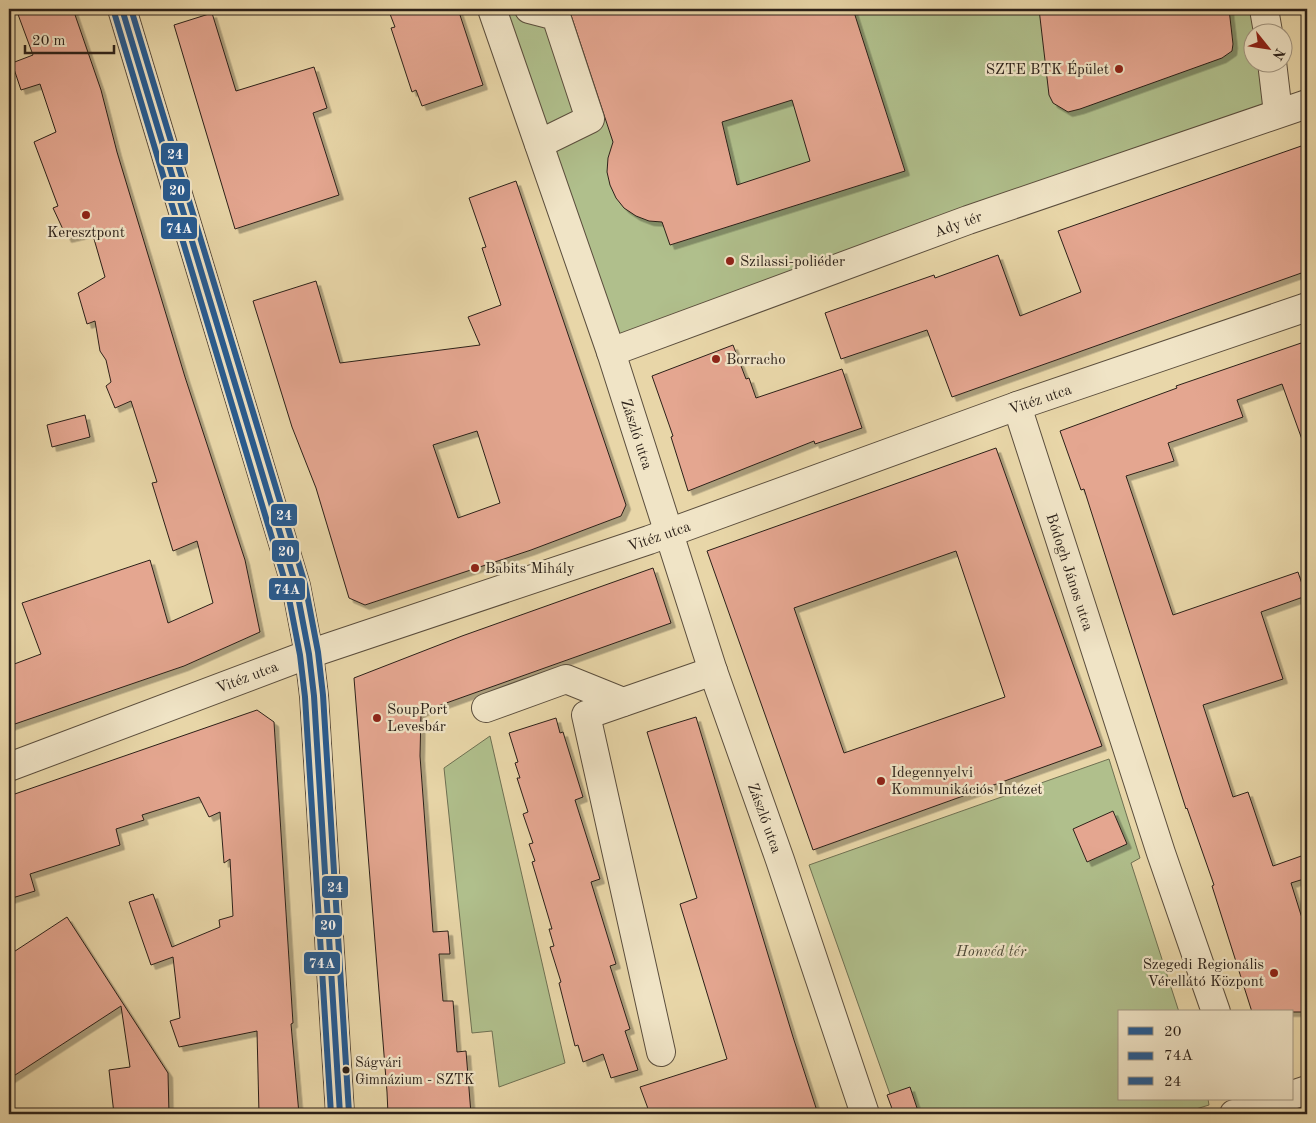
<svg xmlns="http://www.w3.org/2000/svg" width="1316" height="1123" viewBox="0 0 1316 1123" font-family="'Old Standard TT',serif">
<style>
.green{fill:#b0bf8c;stroke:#6e7052}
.building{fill:#e4a690;stroke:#2c2119;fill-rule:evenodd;filter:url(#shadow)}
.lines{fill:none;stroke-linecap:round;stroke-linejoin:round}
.minor-casing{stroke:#5b4e3d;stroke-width:30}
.minor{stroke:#f0e4c6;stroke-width:28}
.bus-1-casing{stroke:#f0e4c6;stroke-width:10}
.bus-2-casing{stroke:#f0e4c6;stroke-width:10}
.bus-3-casing{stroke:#f0e4c6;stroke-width:10}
.bus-1{stroke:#275b91;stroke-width:6}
.bus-2{stroke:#275b91;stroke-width:6}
.bus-3{stroke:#275b91;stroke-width:6}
.poi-dot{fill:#8f2418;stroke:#f0e4c6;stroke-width:2}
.bus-dot{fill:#2c2119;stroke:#f0e4c6;stroke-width:2}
.labels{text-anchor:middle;stroke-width:4.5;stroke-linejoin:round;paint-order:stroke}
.bus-label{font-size:14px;fill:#2c2119;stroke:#f0e4c6;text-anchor:start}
.poi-label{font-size:15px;fill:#2c2119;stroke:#f0e4c6;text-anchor:start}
.street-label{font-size:15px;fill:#2c2119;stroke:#f0e4c6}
.park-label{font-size:15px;font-style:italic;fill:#4d4836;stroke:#f0e4c6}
.line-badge{stroke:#f0e4c6;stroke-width:2}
.badge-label{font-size:14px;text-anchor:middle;font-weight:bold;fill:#fff}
</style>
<defs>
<filter id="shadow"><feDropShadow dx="4.5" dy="4.5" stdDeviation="0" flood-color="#0004"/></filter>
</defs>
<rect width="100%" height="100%" fill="#e8d6a8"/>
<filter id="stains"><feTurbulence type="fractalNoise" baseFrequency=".004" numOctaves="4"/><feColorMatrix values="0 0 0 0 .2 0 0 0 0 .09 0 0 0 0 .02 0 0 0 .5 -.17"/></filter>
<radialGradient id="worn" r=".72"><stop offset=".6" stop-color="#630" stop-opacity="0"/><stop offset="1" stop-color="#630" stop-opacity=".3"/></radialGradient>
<!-- green -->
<g class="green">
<path d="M 492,9 L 1264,9 L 1267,32 L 1254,32 L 1254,62 L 1271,63 L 1278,113 L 611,352 Z"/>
<path d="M 490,736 L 565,1063 L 499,1087 L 492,1031 L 472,1033 L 444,768 Z"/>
<path d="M 1109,759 L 1140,858 L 1131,863 L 1179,1012 L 1120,1012 L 1120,1099 L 1208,1099 L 1209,1105 L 1180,1114 L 897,1114 L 809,865 Z"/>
</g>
<!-- building -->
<g class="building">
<path d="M 16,9 L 73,9 L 101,90 L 117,152 L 185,377 L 245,560 L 260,632 L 184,666 L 9,726 L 9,666 L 41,654 L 22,603 L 150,560 L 168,623 L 213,603 L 197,541 L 173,551 L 152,483 L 157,482 L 131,401 L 115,408 L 106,386 L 111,382 L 106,360 L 100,351 L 95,321 L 87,324 L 78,293 L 105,277 L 92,232 L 67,238 L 53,208 L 58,206 L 34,142 L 56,132 L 40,84 L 21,90 L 12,63 L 33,55 Z"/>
<path d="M 404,9 L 458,9 L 483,85 L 422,106 L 416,90 L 412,92 L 391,28 L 395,27 L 390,14 Z"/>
<path d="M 569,9 L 853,9 L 905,171 L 670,245 L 662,222 L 649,221 L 636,216 L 624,208 L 616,198 L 610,185 L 607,172 L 608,158 L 613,142 ZM 792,100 L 810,161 L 737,185 L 722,122 Z"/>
<path d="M 1039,9 L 1229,9 L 1233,44 L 1232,51 L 1222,58 L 1080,109 L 1068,112 L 1053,103 L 1049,95 Z"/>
<path d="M 212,13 L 236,91 L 314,67 L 327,108 L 313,113 L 339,195 L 235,229 L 174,25 Z"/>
<path d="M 1307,144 L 1307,271 L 952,397 L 927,330 L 841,359 L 825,313 L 934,275 L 935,278 L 998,255 L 1020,316 L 1081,292 L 1058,231 Z"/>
<path d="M 516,181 L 626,505 L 621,516 L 531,550 L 365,605 L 349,598 L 316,488 L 292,427 L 253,301 L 316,281 L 340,363 L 480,345 L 468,317 L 501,305 L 482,248 L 486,247 L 469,198 ZM 477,431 L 500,503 L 458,518 L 433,445 Z"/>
<path d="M 1307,341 L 1307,444 L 1304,445 L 1282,384 L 1237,400 L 1243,417 L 1168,443 L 1174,461 L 1126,476 L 1173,615 L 1298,572 L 1306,596 L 1261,612 L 1283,679 L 1203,705 L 1233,797 L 1248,792 L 1273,866 L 1307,854 L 1307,878 L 1291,883 L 1307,934 L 1307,1012 L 1252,1012 L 1212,886 L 1214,885 L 1187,808 L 1186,809 L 1084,489 L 1081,490 L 1060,431 L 1177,388 L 1176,386 Z"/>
<path d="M 733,345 L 746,379 L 749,378 L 756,398 L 842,369 L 862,428 L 815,444 L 814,441 L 688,491 L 671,437 L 673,436 L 652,376 Z"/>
<path d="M 85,415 L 90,437 L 52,447 L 47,425 Z"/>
<path d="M 996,448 L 1102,746 L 813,850 L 707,551 ZM 956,551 L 1005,697 L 844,753 L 794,608 Z"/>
<path d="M 653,568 L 671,623 L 421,712 L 420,756 L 433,932 L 448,931 L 450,954 L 439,954 L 443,1001 L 453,1001 L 457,1052 L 466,1051 L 471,1114 L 388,1114 L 387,1092 L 354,678 L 462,636 Z"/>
<path d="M 257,710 L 274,722 L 293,1023 L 291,1024 L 299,1114 L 259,1114 L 257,1031 L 179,1047 L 170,1021 L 180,1018 L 173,957 L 151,965 L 129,902 L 153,894 L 172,947 L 220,927 L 219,920 L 233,916 L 230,859 L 224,863 L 220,812 L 209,817 L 199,797 L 142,815 L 144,820 L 116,829 L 120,845 L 30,874 L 35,891 L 9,899 L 9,796 Z"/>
<path d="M 696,717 L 793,1037 L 818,1114 L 650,1114 L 640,1087 L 727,1059 L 680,904 L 697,898 L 647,732 Z"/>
<path d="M 556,718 L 560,733 L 563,732 L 583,797 L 575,800 L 600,879 L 591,882 L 616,964 L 610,966 L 630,1029 L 625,1031 L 638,1070 L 611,1078 L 603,1054 L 583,1062 L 578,1045 L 575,1046 L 559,983 L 561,982 L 550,947 L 554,946 L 549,929 L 552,929 L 532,862 L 535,861 L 529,844 L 533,843 L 523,814 L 528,812 L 517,778 L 520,778 L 515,763 L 518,762 L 509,733 Z"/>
<path d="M 1113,811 L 1127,844 L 1087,862 L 1073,829 Z"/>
<path d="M 67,917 L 168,1073 L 169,1114 L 114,1114 L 109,1070 L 130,1067 L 121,1006 L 9,1079 L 9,955 Z"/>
<path d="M 910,1087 L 919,1114 L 894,1114 L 887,1095 Z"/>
</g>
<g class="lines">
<defs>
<g id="minor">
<path d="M 122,9 L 296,586 L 309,654 L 314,696 L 340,1114"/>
<path d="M 492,9 L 611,352 L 713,671 L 780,860 L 865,1114"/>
<path d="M 529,9 L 556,16 L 590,119 L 539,144"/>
<path d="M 1264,9 L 1268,32"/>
<path d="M 1272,62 L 1278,113"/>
<path d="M 611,352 L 968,220 L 1307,104"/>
<path d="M 1017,406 L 1161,853 L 1216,1012"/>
<path d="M 486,708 L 566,679 L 623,702"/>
<path d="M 9,767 L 309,654 L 649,540 L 1017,406 L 1307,307"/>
<path d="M 661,1052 L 586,715 L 713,671"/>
<path d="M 1292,1095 L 1307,1090"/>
<path d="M 1234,1114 L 1280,1099"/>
</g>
</defs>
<!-- minor casing -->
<use href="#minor" class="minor-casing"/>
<!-- minor -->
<use href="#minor" class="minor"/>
<defs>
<path id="bus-1" d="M 122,9 L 296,586 L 309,654 L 314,696 L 340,1114"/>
<path id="bus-2" d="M 114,12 L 287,588 L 300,655 L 305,697 L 331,1114"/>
<path id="bus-3" d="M 131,9 L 305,584 L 318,652 L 323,695 L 349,1113"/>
</defs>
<!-- bus-1 casing -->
<use href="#bus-1" class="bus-1-casing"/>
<!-- bus-2 casing -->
<use href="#bus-2" class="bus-2-casing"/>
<!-- bus-3 casing -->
<use href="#bus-3" class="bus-3-casing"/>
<!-- bus-1 -->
<use href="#bus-1" class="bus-1"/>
<!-- bus-2 -->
<use href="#bus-2" class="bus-2"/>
<!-- bus-3 -->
<use href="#bus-3" class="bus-3"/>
</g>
<!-- markers -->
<g class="poi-dot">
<circle cx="1119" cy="69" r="5"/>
<circle cx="86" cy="215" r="5"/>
<circle cx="730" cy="261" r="5"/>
<circle cx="716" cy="359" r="5"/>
<circle cx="475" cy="568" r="5"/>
<circle cx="377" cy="718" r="5"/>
<circle cx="881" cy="781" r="5"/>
<circle cx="1274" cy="973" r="5"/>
</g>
<circle class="bus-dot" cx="346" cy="1070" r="4.5"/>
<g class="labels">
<!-- bus labels -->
<g class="bus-label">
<text x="355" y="1067">Ságvári<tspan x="355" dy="17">Gimnázium - SZTK</tspan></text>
</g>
<!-- poi labels -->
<g class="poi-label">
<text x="1109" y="74" text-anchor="end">SZTE BTK Épület</text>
<text x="86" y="237" text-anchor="middle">Keresztpont</text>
<text x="740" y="266">Szilassi-poliéder</text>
<text x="726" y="364">Borracho</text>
<text x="485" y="573">Babits Mihály</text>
<text x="387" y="714">SoupPort<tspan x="387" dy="17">Levesbár</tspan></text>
<text x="891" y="777">Idegennyelvi<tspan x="891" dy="17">Kommunikációs Intézet</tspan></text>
<text x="1264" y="969" text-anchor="end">Szegedi Regionális<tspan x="1264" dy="17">Vérellátó Központ</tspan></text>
</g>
<!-- street labels -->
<g class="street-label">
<text transform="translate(958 224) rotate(-20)" y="5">Ady tér</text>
<text transform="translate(1040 399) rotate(-19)" y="5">Vitéz utca</text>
<text transform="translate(637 434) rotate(72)" y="5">Zászló utca</text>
<text transform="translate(659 536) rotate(-19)" y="5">Vitéz utca</text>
<text transform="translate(1070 572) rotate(72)" y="5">Bódogh János utca</text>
<text transform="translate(247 677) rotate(-21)" y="5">Vitéz utca</text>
<text transform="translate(765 818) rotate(70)" y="5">Zászló utca</text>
</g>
<!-- park labels -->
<g class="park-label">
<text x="991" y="956">Honvéd tér</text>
</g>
</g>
<g class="line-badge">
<rect x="160" y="142" width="29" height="24" rx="5" fill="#275b91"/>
<rect x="162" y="178" width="29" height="24" rx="5" fill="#275b91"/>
<rect x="160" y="216" width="38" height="24" rx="5" fill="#275b91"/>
<rect x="270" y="503" width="28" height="24" rx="5" fill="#275b91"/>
<rect x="271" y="539" width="29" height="24" rx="5" fill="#275b91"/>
<rect x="268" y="577" width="38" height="24" rx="5" fill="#275b91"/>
<rect x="321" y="875" width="28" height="24" rx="5" fill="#275b91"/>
<rect x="314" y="914" width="29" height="24" rx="5" fill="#275b91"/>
<rect x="303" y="951" width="38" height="24" rx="5" fill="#275b91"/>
</g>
<g class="badge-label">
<text x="175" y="159">24</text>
<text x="177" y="195">20</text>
<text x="179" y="233">74A</text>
<text x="284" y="520">24</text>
<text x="286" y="556">20</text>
<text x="287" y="594">74A</text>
<text x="335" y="892">24</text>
<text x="328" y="930">20</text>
<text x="322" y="968">74A</text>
</g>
<!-- margin -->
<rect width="1316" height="1123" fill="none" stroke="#e8d6a8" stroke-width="30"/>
<rect x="10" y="10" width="1296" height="1103" fill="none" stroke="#2c2119" stroke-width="2.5"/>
<rect x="15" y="15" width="1286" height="1093" fill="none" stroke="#2c2119"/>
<!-- legend -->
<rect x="1118" y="1010" width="175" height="90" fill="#f0e4c6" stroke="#a29681"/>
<rect x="1128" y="1027" width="25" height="8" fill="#275b91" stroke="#a29681"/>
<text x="1164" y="1036" font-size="15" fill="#2c2119">20</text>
<rect x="1128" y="1052" width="25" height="8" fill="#275b91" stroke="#a29681"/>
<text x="1164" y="1060" font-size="15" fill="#2c2119">74A</text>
<rect x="1128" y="1077" width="25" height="8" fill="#275b91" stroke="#a29681"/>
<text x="1164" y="1086" font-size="15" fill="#2c2119">24</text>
<!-- north arrow -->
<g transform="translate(1268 48) rotate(120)"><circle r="24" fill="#f0e4c6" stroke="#a29681"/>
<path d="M0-4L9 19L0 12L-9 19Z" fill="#8f2418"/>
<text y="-8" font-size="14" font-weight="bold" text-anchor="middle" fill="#2c2119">N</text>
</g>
<!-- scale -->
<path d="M25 45v8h89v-8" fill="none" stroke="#2c2119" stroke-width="2.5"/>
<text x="32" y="45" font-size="15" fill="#2c2119" stroke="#f0e4c6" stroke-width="4" paint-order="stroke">20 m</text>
<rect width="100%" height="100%" filter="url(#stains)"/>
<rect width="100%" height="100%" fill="url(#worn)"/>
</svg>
